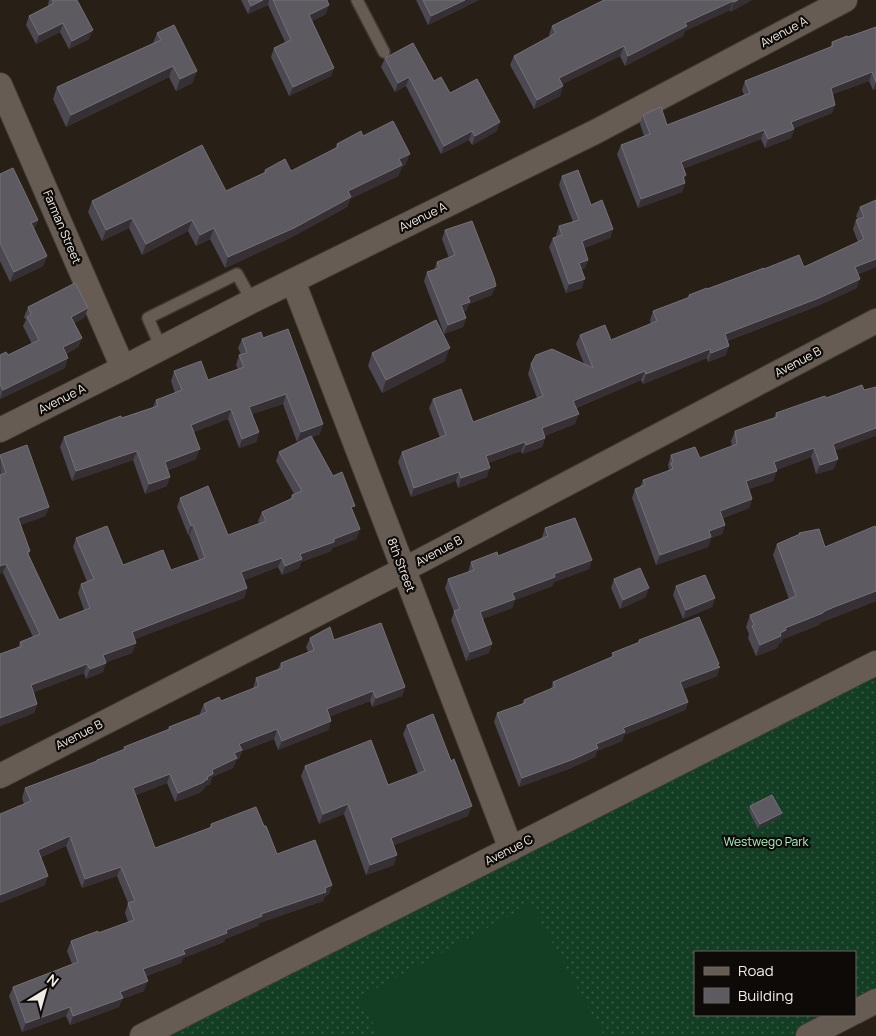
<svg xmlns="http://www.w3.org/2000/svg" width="876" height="1036" viewBox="0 0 876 1036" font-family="Manrope,sans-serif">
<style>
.grass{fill:url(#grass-dots)}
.garden{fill:#133e24}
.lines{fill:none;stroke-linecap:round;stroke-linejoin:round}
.service-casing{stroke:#423b35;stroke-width:14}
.minor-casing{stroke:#423b35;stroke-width:26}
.service{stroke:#665c53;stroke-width:11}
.minor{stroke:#665c53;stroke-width:24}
.wall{fill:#4b4852}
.shaded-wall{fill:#363034}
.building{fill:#5d5a62;stroke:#747077}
.labels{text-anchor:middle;stroke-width:4.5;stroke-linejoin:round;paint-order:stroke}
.street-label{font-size:12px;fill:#f1ebe6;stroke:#0e0a07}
.park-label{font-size:12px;fill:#a6f4bf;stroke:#0e0a07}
</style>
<defs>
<pattern id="grass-dots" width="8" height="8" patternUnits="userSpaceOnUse" patternTransform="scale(1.25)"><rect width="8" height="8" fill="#133e24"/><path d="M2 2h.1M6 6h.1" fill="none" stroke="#365a44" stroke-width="1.8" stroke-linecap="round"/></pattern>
</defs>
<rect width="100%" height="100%" fill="#281f17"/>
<!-- grass -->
<path class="grass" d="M 876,663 L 876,1001 L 855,1012 L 855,952 L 695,952 L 695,1015 L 849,1015 L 808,1036 L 142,1036 Z"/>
<!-- garden -->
<path class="garden" d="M 531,904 L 604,1036 L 380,1036 L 359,998 Z"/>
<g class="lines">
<defs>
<g id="service">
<path d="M 357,0 L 384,52"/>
<path d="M 161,348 L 148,318 L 237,274 L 252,301"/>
</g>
<g id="minor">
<path d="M 0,85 L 123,368"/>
<path d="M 293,281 L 511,849"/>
<path d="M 0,430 L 123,368 L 252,301 L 595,132 L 845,0"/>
<path d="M 0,776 L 403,570 L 876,321"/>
<path d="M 855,1012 L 876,1001"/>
<path d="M 142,1036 L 876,663"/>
<path d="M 808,1036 L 849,1015"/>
</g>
</defs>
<!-- service casing -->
<use href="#service" class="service-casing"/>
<!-- minor casing -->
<use href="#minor" class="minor-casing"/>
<!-- service -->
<use href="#service" class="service"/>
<!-- minor -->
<use href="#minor" class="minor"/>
</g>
<!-- wall -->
<g class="wall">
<path d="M 49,0 L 77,0 L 89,39 L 69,49 L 60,32 L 36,44 L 26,25 L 29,16 L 48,6 Z"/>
<path d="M 241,0 L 327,0 L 326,14 L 312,21 L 334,68 L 331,76 L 289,96 L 271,57 L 274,48 L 285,42 L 268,5 L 248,14 Z"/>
<path d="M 416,0 L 478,0 L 477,1 L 428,25 Z"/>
<path d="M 604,0 L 752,0 L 730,12 L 730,10 L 685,31 L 683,36 L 625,66 L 620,56 L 562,84 L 560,96 L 534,109 L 510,65 L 514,56 L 550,37 L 549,35 L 552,26 Z"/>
<path d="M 876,27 L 876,89 L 873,90 L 869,81 L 833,94 L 835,105 L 832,113 L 794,128 L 794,129 L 791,138 L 765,148 L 761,139 L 684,168 L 685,183 L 682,192 L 638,208 L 617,154 L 621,145 L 644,136 L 640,124 L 643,115 L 667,125 L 744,95 L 742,90 L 745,81 L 830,47 L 832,42 Z"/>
<path d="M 157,33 L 197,71 L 192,83 L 176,91 L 169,77 L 66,127 L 53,99 L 57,87 L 153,43 Z"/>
<path d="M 385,58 L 434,81 L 497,131 L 472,145 L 469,140 L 441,154 L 406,86 L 395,92 L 381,67 Z"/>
<path d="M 363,136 L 406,164 L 402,167 L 398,176 L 350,199 L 347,207 L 290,238 L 225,268 L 210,239 L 196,246 L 188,231 L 142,255 L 129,228 L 102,241 L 88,212 L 92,201 L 226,191 L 264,173 L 265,170 L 291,171 L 335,149 L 337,144 Z"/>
<path d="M 0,174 L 38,220 L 34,229 L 47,256 L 43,266 L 10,282 L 0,261 Z"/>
<path d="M 562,176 L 591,205 L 613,229 L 610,238 L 584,248 L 588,260 L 585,268 L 582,269 L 582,288 L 566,293 L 549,247 L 553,238 L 557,237 L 556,235 L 559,226 L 573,222 L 559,185 Z"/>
<path d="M 876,202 L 876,267 L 858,274 L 857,288 L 815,307 L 727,341 L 726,355 L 708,362 L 707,358 L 643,384 L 641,380 L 576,408 L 575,424 L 544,436 L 545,438 L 542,447 L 522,454 L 521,451 L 488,463 L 487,477 L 458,488 L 456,481 L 411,497 L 398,462 L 402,452 L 440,438 L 429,408 L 433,399 L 473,422 L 537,398 L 528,374 L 531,364 L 584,364 L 576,344 L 580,335 L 611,340 L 651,324 L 650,320 L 653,311 L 687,298 L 689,295 L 764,269 L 804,267 L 858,242 L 853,229 L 856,220 L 858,220 L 856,216 L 860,207 Z"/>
<path d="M 445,230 L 492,295 L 469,304 L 466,311 L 463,312 L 466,318 L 463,327 L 444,334 L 424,281 L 427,272 L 434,270 L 437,262 L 449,258 L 442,239 Z"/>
<path d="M 28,307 L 88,308 L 84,318 L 74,323 L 82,338 L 78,347 L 66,354 L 65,368 L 0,399 L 0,355 L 8,355 L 32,344 L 23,326 L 26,320 L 24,317 Z"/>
<path d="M 263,338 L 320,434 L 312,437 L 333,476 L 353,511 L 360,529 L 356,539 L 332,548 L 331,551 L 301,562 L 299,568 L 282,575 L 278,567 L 244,580 L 247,588 L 244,598 L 134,639 L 136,643 L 132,653 L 106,662 L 103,672 L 86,679 L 84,673 L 34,692 L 37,704 L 34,713 L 0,726 L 0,654 L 18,648 L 20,642 L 33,637 L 3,573 L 0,455 L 49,507 L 45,516 L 20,525 L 30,551 L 28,556 L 59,620 L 84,610 L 78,593 L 81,584 L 87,582 L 73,547 L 76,538 L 123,565 L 171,570 L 199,560 L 189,535 L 188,535 L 177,507 L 180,498 L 228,535 L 259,523 L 258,521 L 262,512 L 290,499 L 292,495 L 294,494 L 276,461 L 279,452 L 303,440 L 297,442 L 283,404 L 252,414 L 259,432 L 256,442 L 239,448 L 228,419 L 193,432 L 196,459 L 168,470 L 167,486 L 145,494 L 133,460 L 72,481 L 60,447 L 64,437 L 153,407 L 156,400 L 175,393 L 171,381 L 174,371 L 208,380 L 238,369 L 236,365 L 239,355 L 241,355 L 238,348 L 242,339 Z"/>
<path d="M 372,353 L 445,361 L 382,393 L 368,366 Z"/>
<path d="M 776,413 L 835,451 L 834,469 L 816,474 L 811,457 L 776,470 L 773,481 L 749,489 L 752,499 L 749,508 L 723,518 L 725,525 L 722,534 L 711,538 L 708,547 L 656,565 L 632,498 L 635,489 L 640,487 L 643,480 L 668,471 L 669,469 L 668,465 L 671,455 L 700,458 L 732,446 L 731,441 L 735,431 L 774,418 Z"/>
<path d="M 545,528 L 589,569 L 554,582 L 552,586 L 515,600 L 512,608 L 482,619 L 489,653 L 466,661 L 451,620 L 454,612 L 445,588 L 448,579 L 468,572 L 471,562 L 498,556 L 542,539 L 542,537 Z"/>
<path d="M 876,529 L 876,601 L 830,619 L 820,623 L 819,625 L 783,639 L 782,642 L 779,643 L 777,648 L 756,656 L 748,638 L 749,634 L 746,627 L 750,615 L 789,599 L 773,555 L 777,544 L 798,535 L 799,533 L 825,547 Z"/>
<path d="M 614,579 L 646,597 L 620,609 L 611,588 Z"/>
<path d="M 676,586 L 715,598 L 712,607 L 683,619 L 673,595 Z"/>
<path d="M 310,638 L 334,640 L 405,687 L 402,696 L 372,707 L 370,701 L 330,716 L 331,721 L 328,730 L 278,750 L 274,739 L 242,751 L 239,759 L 236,760 L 233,768 L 212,777 L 210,784 L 205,786 L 204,789 L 202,790 L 201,792 L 175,802 L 167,783 L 136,795 L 155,848 L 209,828 L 211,824 L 277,854 L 332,885 L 329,894 L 325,896 L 323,901 L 259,923 L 258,926 L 225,939 L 224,942 L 183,958 L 181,963 L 146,976 L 144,991 L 122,999 L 119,1007 L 70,1025 L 66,1016 L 22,1032 L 9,996 L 13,987 L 72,964 L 67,951 L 71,941 L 98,933 L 128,922 L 125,913 L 128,903 L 117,876 L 82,888 L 66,846 L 41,857 L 45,885 L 0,903 L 0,814 L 24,804 L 22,798 L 25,788 L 96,762 L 97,760 L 123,750 L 124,747 L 168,729 L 169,727 L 201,715 L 200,713 L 204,704 L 221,701 L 253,689 L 256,678 L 278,669 L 281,663 L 308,652 L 306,647 Z"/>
<path d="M 639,640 L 718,666 L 717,676 L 683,689 L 688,702 L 685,710 L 624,735 L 622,741 L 597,751 L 595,757 L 571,768 L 519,787 L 494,722 L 497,713 L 522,704 L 524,700 L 551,689 L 553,682 L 611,658 L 612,653 L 637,643 Z"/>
<path d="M 407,725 L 468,816 L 394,845 L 394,865 L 366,875 L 344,814 L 319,824 L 301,776 L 305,766 L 388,785 L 418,774 L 403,734 Z"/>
<path d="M 750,806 L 780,817 L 758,829 L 749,811 Z"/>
</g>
<!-- shaded-wall -->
<g class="shaded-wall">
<path d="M 263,0 L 269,0 L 268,5 L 248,14 L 251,6 Z"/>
<path d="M 465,0 L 478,0 L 477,1 L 428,25 L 431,16 Z"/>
<path d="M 738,0 L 752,0 L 730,12 L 734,2 Z"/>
<path d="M 733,1 L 730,10 L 685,31 L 683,36 L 625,66 L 628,56 L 685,23 Z"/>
<path d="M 329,5 L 326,14 L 306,24 L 309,15 Z"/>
<path d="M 63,23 L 60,32 L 36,44 L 39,35 Z"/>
<path d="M 93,30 L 89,39 L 69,49 L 72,41 Z"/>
<path d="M 624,46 L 620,56 L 555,88 L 559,78 Z"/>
<path d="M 173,66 L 169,77 L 66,127 L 71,115 Z"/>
<path d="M 334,68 L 331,76 L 289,96 L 293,87 Z"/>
<path d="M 197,71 L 192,83 L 176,91 L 180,79 Z"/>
<path d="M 872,72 L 869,81 L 827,96 L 831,88 Z"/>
<path d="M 409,77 L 406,86 L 395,92 L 398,83 Z"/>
<path d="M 876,82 L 876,89 L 873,90 Z"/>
<path d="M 563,86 L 560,96 L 534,109 L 537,100 Z"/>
<path d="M 835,105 L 832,113 L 788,130 L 791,122 Z"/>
<path d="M 500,122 L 497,131 L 472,145 L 475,136 Z"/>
<path d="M 794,129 L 791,138 L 765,148 L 768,139 Z"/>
<path d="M 764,130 L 761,139 L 678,171 L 681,162 Z"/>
<path d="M 472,131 L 469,140 L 441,154 L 444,146 Z"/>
<path d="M 410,154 L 406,164 L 402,167 L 398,176 L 350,199 L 347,207 L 290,238 L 225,268 L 228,257 L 348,191 L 399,159 Z"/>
<path d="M 686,175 L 683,184 L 685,183 L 682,192 L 638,208 L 641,199 Z"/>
<path d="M 132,218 L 129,228 L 102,241 L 106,230 Z"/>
<path d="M 38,220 L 34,231 L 31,223 Z"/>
<path d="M 192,220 L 188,231 L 142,255 L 146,244 Z"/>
<path d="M 214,228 L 210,239 L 196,246 L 200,235 Z"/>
<path d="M 613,229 L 610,238 L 578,250 L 582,241 Z"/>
<path d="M 47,256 L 43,266 L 10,282 L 14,272 Z"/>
<path d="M 876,259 L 876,267 L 851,276 L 855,267 Z"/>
<path d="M 588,260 L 585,268 L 576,271 L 579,263 Z"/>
<path d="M 585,279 L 582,288 L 566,293 L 569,284 Z"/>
<path d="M 860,279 L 857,288 L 815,307 L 721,343 L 725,334 Z"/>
<path d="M 496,286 L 492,295 L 469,304 L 466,311 L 458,314 L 461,305 L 468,297 Z"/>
<path d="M 88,308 L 84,318 L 68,326 L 71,317 Z"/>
<path d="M 466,318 L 463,327 L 444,334 L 448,325 Z"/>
<path d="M 82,338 L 78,347 L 59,357 L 63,347 Z"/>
<path d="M 729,346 L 726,355 L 708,362 L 711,353 Z"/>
<path d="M 450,348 L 445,361 L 382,393 L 386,380 Z"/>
<path d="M 710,349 L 707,358 L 643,384 L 646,374 Z"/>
<path d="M 68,358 L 65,368 L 0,399 L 3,390 Z"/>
<path d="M 645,371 L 641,380 L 570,410 L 573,401 Z"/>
<path d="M 286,394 L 283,404 L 246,416 L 249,407 Z"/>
<path d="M 231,409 L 228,419 L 187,435 L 191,425 Z"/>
<path d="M 579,414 L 575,424 L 538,438 L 542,428 Z"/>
<path d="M 323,424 L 320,434 L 297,442 L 301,432 Z"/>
<path d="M 876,428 L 876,436 L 829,453 L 833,444 Z"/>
<path d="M 259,432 L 256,442 L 239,448 L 242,439 Z"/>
<path d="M 545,438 L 542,447 L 522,454 L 526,445 Z"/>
<path d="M 525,442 L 521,451 L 482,465 L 486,456 Z"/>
<path d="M 814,448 L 811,457 L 771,472 L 774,462 Z"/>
<path d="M 200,449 L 196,459 L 161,472 L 165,462 Z"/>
<path d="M 137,451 L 133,460 L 72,481 L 76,471 Z"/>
<path d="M 838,459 L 834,469 L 816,474 L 820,465 Z"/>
<path d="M 490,468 L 487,477 L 458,488 L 461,478 Z"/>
<path d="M 777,471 L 773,481 L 742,491 L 746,481 Z"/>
<path d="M 459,472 L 456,481 L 411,497 L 414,488 Z"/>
<path d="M 170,477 L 167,486 L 145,494 L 149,484 Z"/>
<path d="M 752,499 L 749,508 L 717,520 L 720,511 Z"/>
<path d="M 49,507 L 45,516 L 14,527 L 18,518 Z"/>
<path d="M 193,525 L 189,535 L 188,535 L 191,526 Z"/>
<path d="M 725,525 L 722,534 L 711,538 L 708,547 L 656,565 L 660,555 L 709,531 Z"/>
<path d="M 360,529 L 356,539 L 332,548 L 331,551 L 301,562 L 299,568 L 282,575 L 285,566 L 300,554 L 334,539 Z"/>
<path d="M 282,558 L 278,567 L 238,582 L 241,572 Z"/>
<path d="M 592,560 L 589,569 L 554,582 L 552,586 L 515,600 L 512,608 L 477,621 L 480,612 L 512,593 L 554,574 Z"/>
<path d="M 6,564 L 3,573 L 0,574 L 0,566 Z"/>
<path d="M 247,588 L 244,598 L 128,642 L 132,632 Z"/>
<path d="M 649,588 L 646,597 L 620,609 L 623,600 Z"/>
<path d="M 876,591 L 876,601 L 830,619 L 820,623 L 819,625 L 783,639 L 782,642 L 779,643 L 777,648 L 756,656 L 760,645 L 780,633 L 785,628 L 834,607 Z"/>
<path d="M 715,598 L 712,607 L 683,619 L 686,610 Z"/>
<path d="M 136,643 L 132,653 L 100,665 L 103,655 Z"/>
<path d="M 492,644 L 489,653 L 466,661 L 470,652 Z"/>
<path d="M 106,663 L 103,672 L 86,679 L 90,669 Z"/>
<path d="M 87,664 L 84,673 L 28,694 L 31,685 Z"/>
<path d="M 719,664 L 717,669 L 720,667 L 717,676 L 677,691 L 680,682 Z"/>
<path d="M 405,687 L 402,696 L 372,707 L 376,698 Z"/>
<path d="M 373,691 L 370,701 L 324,719 L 327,709 Z"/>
<path d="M 688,702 L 685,710 L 624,735 L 622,741 L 597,751 L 595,757 L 571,768 L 519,787 L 522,778 L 596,744 L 623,728 Z"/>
<path d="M 37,704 L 34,713 L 0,726 L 0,718 Z"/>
<path d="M 331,721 L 328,730 L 278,750 L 282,741 Z"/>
<path d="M 277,729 L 274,739 L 242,751 L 239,759 L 236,760 L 233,768 L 212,777 L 210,784 L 205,786 L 204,789 L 202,790 L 201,792 L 175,802 L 178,793 L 207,777 L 212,770 L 234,753 L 239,744 Z"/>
<path d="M 170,774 L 167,783 L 129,798 L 133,788 Z"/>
<path d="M 348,804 L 344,814 L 319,824 L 323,814 Z"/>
<path d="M 472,806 L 468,816 L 387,848 L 391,838 Z"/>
<path d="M 782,813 L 780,817 L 758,829 L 760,824 Z"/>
<path d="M 70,836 L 66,846 L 35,859 L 38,850 Z"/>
<path d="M 397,855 L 394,865 L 366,875 L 370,865 Z"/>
<path d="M 121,867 L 117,876 L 82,888 L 85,879 Z"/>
<path d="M 48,876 L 45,885 L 0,903 L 0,895 Z"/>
<path d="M 332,885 L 329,894 L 325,896 L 323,901 L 259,923 L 258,926 L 225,939 L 224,942 L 183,958 L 181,963 L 139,978 L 143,969 L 261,914 Z"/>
<path d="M 148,981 L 144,991 L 122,999 L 119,1007 L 70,1025 L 73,1016 L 120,992 Z"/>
<path d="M 70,1007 L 66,1016 L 22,1032 L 26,1023 Z"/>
</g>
<!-- building -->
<g class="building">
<path d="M 52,0 L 77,0 L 93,30 L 72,41 L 63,23 L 39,35 L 29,16 L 54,3 Z"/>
<path d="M 248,0 L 263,0 L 251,6 Z"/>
<path d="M 273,0 L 327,0 L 329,5 L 309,15 L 334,68 L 293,87 L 274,48 L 291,40 Z"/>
<path d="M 423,0 L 465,0 L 431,16 Z"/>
<path d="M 604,0 L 738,0 L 734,2 L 733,1 L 685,23 L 687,26 L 628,56 L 624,46 L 559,78 L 563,86 L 537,100 L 514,56 L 556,33 L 552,26 Z"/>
<path d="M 174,25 L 197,71 L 180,79 L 173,66 L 71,115 L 57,87 L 161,40 L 157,33 Z"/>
<path d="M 876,27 L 876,82 L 872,72 L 831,88 L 835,105 L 791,122 L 794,129 L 768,139 L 764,130 L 681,162 L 686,175 L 683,177 L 685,183 L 641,199 L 621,145 L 650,134 L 643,115 L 651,111 L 661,107 L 667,125 L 750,93 L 745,81 L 833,46 L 832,42 L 847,36 L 848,37 Z"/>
<path d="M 413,43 L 434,81 L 441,77 L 450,93 L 477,79 L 500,122 L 475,136 L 472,131 L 444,146 L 409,77 L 398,83 L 385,58 Z"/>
<path d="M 393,121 L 410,154 L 399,159 L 402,165 L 348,191 L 351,197 L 294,228 L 228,257 L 214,228 L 200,235 L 192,220 L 146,244 L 132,218 L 106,230 L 92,201 L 202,145 L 226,191 L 266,172 L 265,170 L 285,159 L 291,171 L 338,147 L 337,144 L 361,131 L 363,136 Z"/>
<path d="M 13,168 L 38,220 L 31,223 L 47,256 L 14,272 L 0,243 L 0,174 Z"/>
<path d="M 578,170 L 591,205 L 602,200 L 613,229 L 582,241 L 588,260 L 579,263 L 585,279 L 569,284 L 553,238 L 562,235 L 559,226 L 579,220 L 562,176 Z"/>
<path d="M 876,200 L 876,259 L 855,267 L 860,279 L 819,298 L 725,334 L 729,346 L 711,353 L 710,349 L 646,374 L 645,371 L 573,401 L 579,414 L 542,428 L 545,438 L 526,445 L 525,442 L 486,456 L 490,468 L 461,478 L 459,472 L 414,488 L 402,452 L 446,435 L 433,399 L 461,389 L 473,422 L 543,396 L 531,364 L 536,355 L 552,349 L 593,368 L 580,335 L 605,325 L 611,340 L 657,321 L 653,311 L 690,297 L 689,295 L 707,288 L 707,289 L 764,268 L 764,269 L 799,255 L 804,267 L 864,239 L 856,220 L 864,217 L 860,207 Z"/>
<path d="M 472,221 L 494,278 L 496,286 L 468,297 L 470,302 L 461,305 L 466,318 L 448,325 L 427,272 L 439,268 L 437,262 L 455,255 L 445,230 Z"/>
<path d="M 75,283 L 88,308 L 71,317 L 82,338 L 63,347 L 68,358 L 3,390 L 0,384 L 0,355 L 6,352 L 8,355 L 39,340 L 27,317 L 31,314 L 28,307 Z"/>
<path d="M 436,320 L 450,348 L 386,380 L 372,353 Z"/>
<path d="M 288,329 L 323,424 L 301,432 L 286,394 L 249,407 L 259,432 L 242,439 L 231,409 L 191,425 L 200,449 L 165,462 L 170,477 L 149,484 L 137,451 L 76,471 L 64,437 L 121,416 L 122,418 L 158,406 L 156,400 L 182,390 L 174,371 L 201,361 L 208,380 L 244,367 L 239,355 L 247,353 L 242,339 L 261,332 L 263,338 Z"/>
<path d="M 862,385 L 864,390 L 876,387 L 876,428 L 833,444 L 838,459 L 820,465 L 814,448 L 774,462 L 777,471 L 746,481 L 752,499 L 720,511 L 725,525 L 709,531 L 711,537 L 660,555 L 635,489 L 645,485 L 643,480 L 673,469 L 671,463 L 673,462 L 671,455 L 695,447 L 700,458 L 737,444 L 735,431 L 777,417 L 776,413 L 825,396 L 826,398 Z"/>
<path d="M 311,436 L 333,476 L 342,472 L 355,506 L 351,507 L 360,529 L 334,539 L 334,542 L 300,554 L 302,559 L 285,566 L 282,558 L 241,572 L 247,588 L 132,632 L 136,643 L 103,655 L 106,663 L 90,669 L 87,664 L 31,685 L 37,704 L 0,718 L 0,654 L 22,646 L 20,642 L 40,634 L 6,564 L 0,566 L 0,475 L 6,473 L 0,455 L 27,445 L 49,507 L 18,518 L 30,551 L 27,552 L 59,620 L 90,608 L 81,584 L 94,579 L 76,538 L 107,526 L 123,565 L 163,550 L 171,570 L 205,558 L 193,525 L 191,526 L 180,498 L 208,486 L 228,535 L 266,521 L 262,512 L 293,498 L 292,495 L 302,491 L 279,452 Z"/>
<path d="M 575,518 L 592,560 L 554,574 L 555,577 L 512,593 L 515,599 L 480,612 L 492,644 L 470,652 L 454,611 L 460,609 L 448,579 L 474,570 L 471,562 L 497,552 L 498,556 L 548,536 L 545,528 Z"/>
<path d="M 875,526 L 876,529 L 876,591 L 834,607 L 823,612 L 823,613 L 785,628 L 786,630 L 780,633 L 781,636 L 760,645 L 752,626 L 754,625 L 750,615 L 796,596 L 777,544 L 800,534 L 799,533 L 819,529 L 825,547 Z"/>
<path d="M 640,568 L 649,588 L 623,600 L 614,579 Z"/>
<path d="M 705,575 L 715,598 L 686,610 L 676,586 Z"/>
<path d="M 699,617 L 719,664 L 717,665 L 720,667 L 680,682 L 688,702 L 623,728 L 625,732 L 596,744 L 598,748 L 574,759 L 522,778 L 497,713 L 525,703 L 524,700 L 555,687 L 553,682 L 614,656 L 612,653 L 640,642 L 639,640 Z"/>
<path d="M 381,623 L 405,687 L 376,698 L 373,691 L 327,709 L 331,721 L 282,741 L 277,729 L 239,744 L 242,750 L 234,753 L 237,758 L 212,770 L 213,774 L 207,777 L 208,779 L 204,781 L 204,782 L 178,793 L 170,774 L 133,788 L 155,848 L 212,827 L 211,824 L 256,807 L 264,826 L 266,826 L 277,854 L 315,840 L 332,885 L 325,888 L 326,892 L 261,914 L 262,916 L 226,930 L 227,933 L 183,950 L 185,954 L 143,969 L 148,981 L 120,992 L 123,998 L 73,1016 L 70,1007 L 26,1023 L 13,987 L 78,962 L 71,941 L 98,931 L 98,933 L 134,920 L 128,903 L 135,901 L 121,867 L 85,879 L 70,836 L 38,850 L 48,876 L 0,895 L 0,814 L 31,801 L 25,788 L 97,761 L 97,760 L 125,749 L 124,747 L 170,729 L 169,727 L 207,712 L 204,704 L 219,697 L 221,701 L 259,686 L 256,678 L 282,668 L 281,663 L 314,650 L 310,638 L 330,627 L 334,640 Z"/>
<path d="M 433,714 L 451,761 L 454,759 L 472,806 L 391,838 L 397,855 L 370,865 L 348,804 L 323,814 L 305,766 L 371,740 L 388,785 L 425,771 L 407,725 Z"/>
<path d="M 772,795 L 782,813 L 760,824 L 750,806 Z"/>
</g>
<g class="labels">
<!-- street labels -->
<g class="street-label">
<text transform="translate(784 32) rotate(-28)" y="4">Avenue A</text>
<text transform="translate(423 217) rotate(-26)" y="4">Avenue A</text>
<text transform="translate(62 227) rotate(67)" y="4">Farman Street</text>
<text transform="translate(798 362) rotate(-28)" y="4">Avenue B</text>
<text transform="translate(62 399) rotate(-27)" y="4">Avenue A</text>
<text transform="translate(439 551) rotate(-28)" y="4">Avenue B</text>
<text transform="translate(401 565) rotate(69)" y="4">8th Street</text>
<text transform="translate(79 735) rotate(-27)" y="4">Avenue B</text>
<text transform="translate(509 850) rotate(-27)" y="4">Avenue C</text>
</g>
<!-- park labels -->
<g class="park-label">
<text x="766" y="846">Westwego Park</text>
</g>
</g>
<!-- legend -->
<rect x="694" y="951" width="162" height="65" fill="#0e0a07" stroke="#696460"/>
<rect x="704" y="967" width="25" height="8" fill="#665c53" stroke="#696460"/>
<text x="738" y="976" font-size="15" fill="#f1ebe6">Road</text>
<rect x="704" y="988" width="25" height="15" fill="#5d5a62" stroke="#696460"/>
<text x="738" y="1001" font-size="15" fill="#f1ebe6">Building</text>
<!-- north arrow -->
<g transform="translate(45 991) rotate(37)" stroke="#0e0a07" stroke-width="4" paint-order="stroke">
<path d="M0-4L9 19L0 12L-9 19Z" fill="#f1ebe6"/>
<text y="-8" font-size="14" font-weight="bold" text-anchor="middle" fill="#f1ebe6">N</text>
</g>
</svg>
